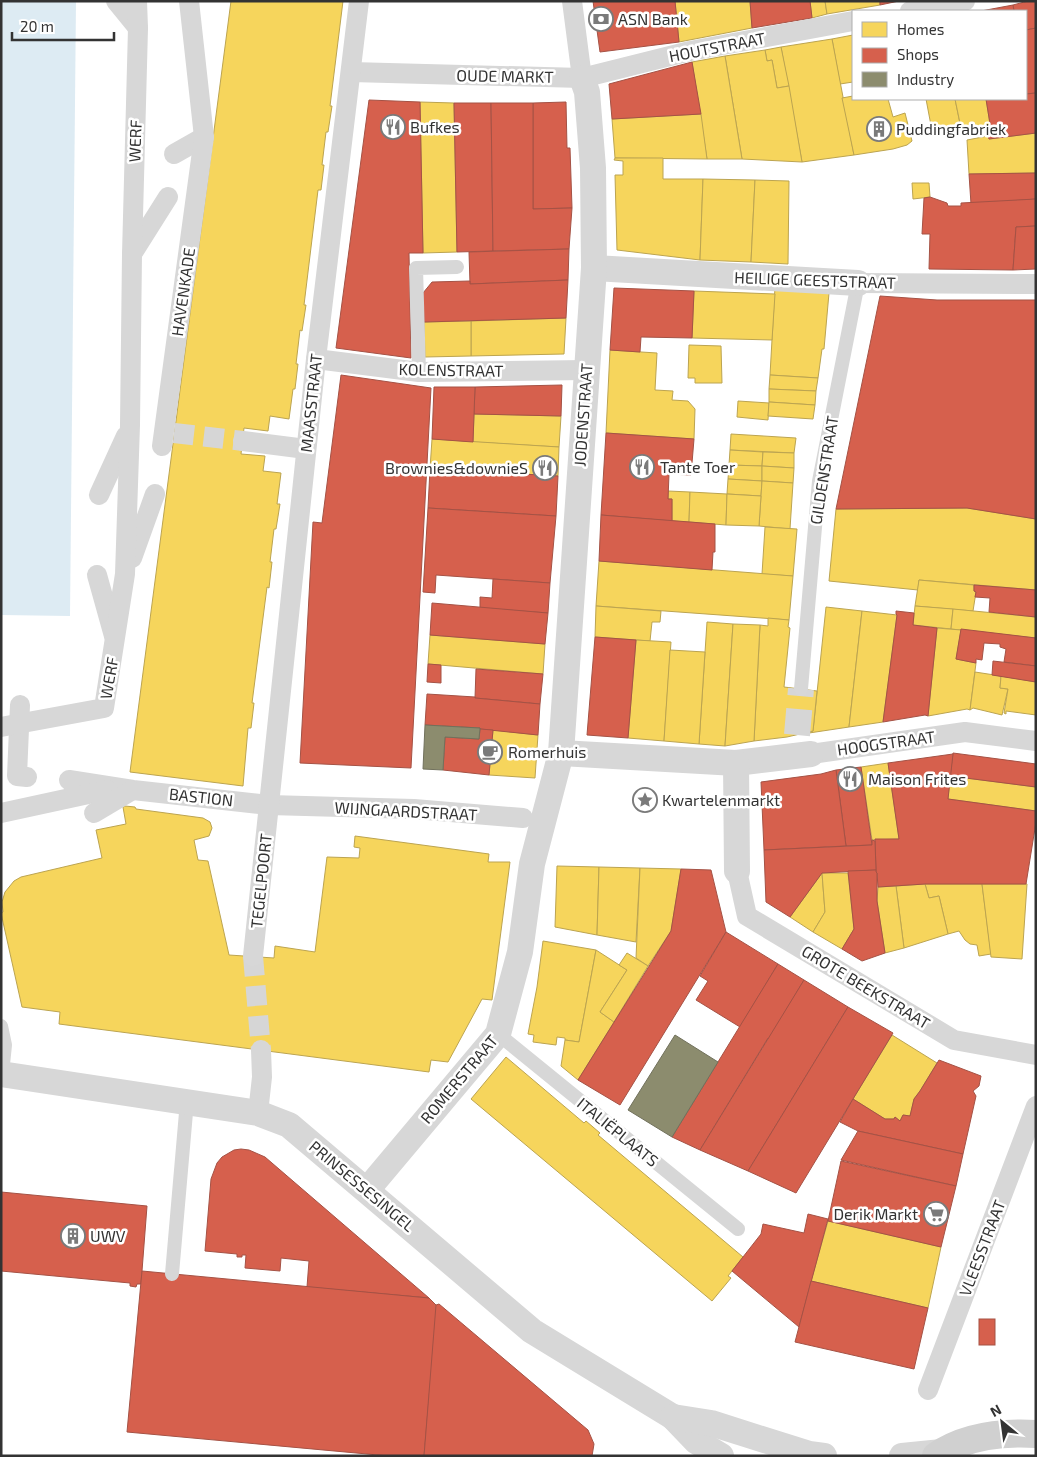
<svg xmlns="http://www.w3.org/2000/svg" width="1037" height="1457" viewBox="0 0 1037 1457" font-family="'Exo 2',sans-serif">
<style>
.water{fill:#ddebf3}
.homes{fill:#f6d55c;stroke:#bca450}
.shops{fill:#d6604d;stroke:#a55245}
.industry{fill:#8c8c6e;stroke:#71715c}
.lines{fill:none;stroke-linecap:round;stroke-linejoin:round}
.pedestrian-tunnel{stroke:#d6d6d6;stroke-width:20;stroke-dasharray:20 10;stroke-linecap:butt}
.minor-tunnel{stroke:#d6d6d6;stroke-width:26;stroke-dasharray:26 13;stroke-linecap:butt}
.service{stroke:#d7d7d7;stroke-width:14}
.pedestrian{stroke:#d7d7d7;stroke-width:20}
.minor{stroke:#d7d7d7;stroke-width:26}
.secondary{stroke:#d0d0d0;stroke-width:28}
.labels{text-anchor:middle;stroke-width:5;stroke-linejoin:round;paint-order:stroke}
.poi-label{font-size:16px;fill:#333;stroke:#fff;text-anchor:start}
.street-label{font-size:16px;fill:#333;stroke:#fff}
</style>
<rect width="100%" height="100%" fill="#fff"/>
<!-- water -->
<path class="water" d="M 1,1 L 76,1 L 70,616 L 1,615 Z"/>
<!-- homes -->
<g class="homes">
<path d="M 231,1 L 343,1 L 330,106 L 332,106 L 328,132 L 326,132 L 322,165 L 324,165 L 321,190 L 318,190 L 304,305 L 306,305 L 302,331 L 300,330 L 296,364 L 298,364 L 295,389 L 293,389 L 289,419 L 270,416 L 268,431 L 244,428 L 241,454 L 265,456 L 263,471 L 281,473 L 277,504 L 280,504 L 276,529 L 274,529 L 270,562 L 272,562 L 269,588 L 267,587 L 252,703 L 254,703 L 251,728 L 248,728 L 243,786 L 130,772 Z"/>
<path d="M 675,1 L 750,1 L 752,28 L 679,42 Z"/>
<path d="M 810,1 L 825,1 L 827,14 L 812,18 Z"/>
<path d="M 825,1 L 880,1 L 880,5 L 827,14 Z"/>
<path d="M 853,35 L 853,82 L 840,84 L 832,39 Z"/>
<path d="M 832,39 L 854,155 L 802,162 L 781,47 Z"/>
<path d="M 781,47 L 789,86 L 777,88 L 772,60 L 767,61 L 765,50 Z"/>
<path d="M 765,50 L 767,61 L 772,60 L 777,88 L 789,86 L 802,162 L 742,159 L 725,56 Z"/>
<path d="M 725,56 L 742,159 L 707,159 L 692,62 Z"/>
<path d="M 853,96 L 853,99 L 888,99 L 893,117 L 905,113 L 912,141 L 907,145 L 893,149 L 854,155 L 842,98 Z"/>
<path d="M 926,99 L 955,99 L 962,133 L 933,136 Z"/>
<path d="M 955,99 L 986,99 L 991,130 L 987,130 L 987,128 L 962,133 Z"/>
<path d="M 420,102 L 454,103 L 457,252 L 423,253 Z"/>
<path d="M 701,114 L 707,159 L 615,158 L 612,119 Z"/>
<path d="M 1036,133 L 1036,173 L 969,174 L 967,140 L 988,136 L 989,139 Z"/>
<path d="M 615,158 L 663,158 L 663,179 L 703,179 L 700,260 L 617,250 L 615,175 L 623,175 L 623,161 L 614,160 Z"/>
<path d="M 703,179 L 755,180 L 751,262 L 700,260 Z"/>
<path d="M 755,180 L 789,181 L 788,264 L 751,262 Z"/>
<path d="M 912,183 L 929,183 L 930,197 L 913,199 Z"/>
<path d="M 775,287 L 829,293 L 824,349 L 822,349 L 818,378 L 770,375 Z"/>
<path d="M 694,291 L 775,294 L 772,340 L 692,338 Z"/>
<path d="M 566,318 L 564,354 L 471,356 L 471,321 Z"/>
<path d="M 471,321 L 471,356 L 425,357 L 424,322 Z"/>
<path d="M 689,345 L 721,346 L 722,383 L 695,383 L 695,378 L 688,378 Z"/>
<path d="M 610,350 L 657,353 L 655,390 L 673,391 L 672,400 L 688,401 L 695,409 L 694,439 L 606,433 Z"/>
<path d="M 770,375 L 818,378 L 816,391 L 769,389 Z"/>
<path d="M 769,389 L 816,391 L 815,405 L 769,402 Z"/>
<path d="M 738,401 L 769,403 L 768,420 L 737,417 Z"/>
<path d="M 769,402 L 815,405 L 813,419 L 768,416 Z"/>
<path d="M 474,414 L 561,416 L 559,447 L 473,442 Z"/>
<path d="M 731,434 L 796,438 L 794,453 L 730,450 Z"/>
<path d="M 432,439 L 559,447 L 558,476 L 430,469 Z"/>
<path d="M 730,450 L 763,452 L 762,466 L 729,465 Z"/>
<path d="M 763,452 L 794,453 L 794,468 L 762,466 Z"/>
<path d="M 729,465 L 762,466 L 762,481 L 728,479 Z"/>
<path d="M 762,466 L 794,468 L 793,483 L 762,481 Z"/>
<path d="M 728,479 L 762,481 L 761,496 L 727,494 Z"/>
<path d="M 762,481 L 793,483 L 790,529 L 759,526 Z"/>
<path d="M 668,491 L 690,492 L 689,522 L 672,521 L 672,499 L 668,499 Z"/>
<path d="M 690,492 L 727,494 L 726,525 L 689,522 Z"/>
<path d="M 727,494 L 761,496 L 759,526 L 726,525 Z"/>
<path d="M 967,508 L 1036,519 L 1036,590 L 919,580 L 918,590 L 829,581 L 836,509 Z"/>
<path d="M 765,527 L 797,529 L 793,576 L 762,574 Z"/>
<path d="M 599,561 L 793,576 L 789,620 L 596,606 Z"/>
<path d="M 919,580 L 974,585 L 974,591 L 976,592 L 973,611 L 915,606 Z"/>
<path d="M 596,606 L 661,611 L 660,622 L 652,622 L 650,641 L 595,637 Z"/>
<path d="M 915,606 L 953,609 L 951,629 L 913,625 Z"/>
<path d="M 826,607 L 862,611 L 849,727 L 809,733 L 813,731 Z"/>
<path d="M 953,609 L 1036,617 L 1036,638 L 951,629 Z"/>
<path d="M 862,611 L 897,615 L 883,722 L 849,727 Z"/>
<path d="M 768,618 L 789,620 L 788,627 L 790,628 L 784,687 L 817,691 L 813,731 L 787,737 L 754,741 L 760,625 L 768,626 Z"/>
<path d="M 707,622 L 733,624 L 725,746 L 699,744 Z"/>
<path d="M 733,624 L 760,625 L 754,741 L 725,746 Z"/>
<path d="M 937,628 L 961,630 L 956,659 L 976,663 L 970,710 L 967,709 L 928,716 Z"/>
<path d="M 430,635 L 545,644 L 543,674 L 428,664 Z"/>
<path d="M 636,640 L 671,642 L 664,741 L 628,738 Z"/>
<path d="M 670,650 L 705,652 L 699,744 L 664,741 Z"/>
<path d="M 975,672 L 1001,676 L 1000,688 L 1008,689 L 1002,715 L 973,708 L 970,710 Z"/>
<path d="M 1001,676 L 1036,682 L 1036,715 L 1006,711 L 1006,714 L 1004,713 L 1008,689 L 1000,688 Z"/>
<path d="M 493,730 L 538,735 L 535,778 L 489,775 Z"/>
<path d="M 888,763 L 899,839 L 872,840 L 861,767 Z"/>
<path d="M 950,776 L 1036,787 L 1036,811 L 948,799 Z"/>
<path d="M 125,806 L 135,807 L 136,809 L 203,818 L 210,822 L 212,828 L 209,836 L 194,840 L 198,860 L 208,861 L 229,955 L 274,958 L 275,946 L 315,952 L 327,857 L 359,858 L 360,848 L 354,847 L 355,836 L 489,854 L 488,862 L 510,862 L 492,1000 L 482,999 L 448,1062 L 431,1060 L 429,1072 L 59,1024 L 60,1012 L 22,1007 L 1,913 L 3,912 L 2,902 L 5,892 L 14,881 L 21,877 L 102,858 L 96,830 L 126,824 L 123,807 Z"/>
<path d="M 557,866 L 599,867 L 597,935 L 555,927 Z"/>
<path d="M 599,867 L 640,868 L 636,942 L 597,935 Z"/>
<path d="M 640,868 L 681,869 L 671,931 L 648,966 L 636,958 Z"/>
<path d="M 822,873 L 825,912 L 813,932 L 790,917 Z"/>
<path d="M 822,873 L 848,873 L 854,929 L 842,949 L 813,932 L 825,912 Z"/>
<path d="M 925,884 L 982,884 L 991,954 L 979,956 L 977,945 L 970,944 L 965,940 L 959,931 L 948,934 L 939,896 L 929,898 Z"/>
<path d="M 925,884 L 929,898 L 939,896 L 948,934 L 904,948 L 896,886 Z"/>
<path d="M 982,884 L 1027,884 L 1022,959 L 991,957 Z"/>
<path d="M 896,886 L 904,948 L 885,953 L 877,901 L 878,887 Z"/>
<path d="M 543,941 L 596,950 L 579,1042 L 565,1040 L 565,1038 L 557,1037 L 556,1045 L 533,1042 L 534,1035 L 528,1034 L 537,987 Z"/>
<path d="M 596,950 L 627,970 L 600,1012 L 614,1022 L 578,1080 L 561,1066 L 565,1040 L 579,1042 Z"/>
<path d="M 627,953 L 648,966 L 614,1022 L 600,1012 L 627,970 L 619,965 Z"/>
<path d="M 892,1035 L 937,1063 L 920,1091 L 914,1099 L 910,1116 L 903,1115 L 900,1121 L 895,1117 L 894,1119 L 885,1119 L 853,1099 Z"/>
<path d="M 506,1057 L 584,1123 L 586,1121 L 600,1133 L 598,1135 L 743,1257 L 728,1276 L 731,1278 L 712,1301 L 471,1099 Z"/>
<path d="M 828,1221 L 941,1247 L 928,1308 L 811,1281 Z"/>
</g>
<!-- shops -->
<g class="shops">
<path d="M 593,1 L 675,1 L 679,42 L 600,52 Z"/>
<path d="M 750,1 L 810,1 L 812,18 L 752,28 Z"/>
<path d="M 880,1 L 899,1 L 880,5 Z"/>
<path d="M 1028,1 L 1036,1 L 1036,28 L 1026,30 L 1026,11 L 1014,11 L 1013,5 Z"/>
<path d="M 1013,5 L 1014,11 L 981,11 Z"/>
<path d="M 1036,28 L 1036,93 L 1026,94 L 1026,30 Z"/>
<path d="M 692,62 L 701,114 L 612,119 L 609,84 Z"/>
<path d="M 1036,93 L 1036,133 L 989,139 L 987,130 L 991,130 L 986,99 L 1026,99 L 1026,94 Z"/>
<path d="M 369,100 L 420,102 L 423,253 L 409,253 L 411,358 L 336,348 Z"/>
<path d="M 566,102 L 567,148 L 570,148 L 572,208 L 533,209 L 533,103 Z"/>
<path d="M 454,103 L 491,103 L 493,251 L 457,252 Z"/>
<path d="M 491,103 L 533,103 L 533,209 L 572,208 L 569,249 L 493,251 Z"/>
<path d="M 1036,173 L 1036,199 L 971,204 L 969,174 Z"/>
<path d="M 930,197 L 947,203 L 948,206 L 961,206 L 961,203 L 1036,199 L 1036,226 L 1016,227 L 1013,270 L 929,269 L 930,234 L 922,234 L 924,198 Z"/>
<path d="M 1036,226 L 1036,269 L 1013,270 L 1016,227 Z"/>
<path d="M 569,249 L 568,280 L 470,284 L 469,252 Z"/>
<path d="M 568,280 L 566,318 L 424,322 L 423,293 L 432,282 L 470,281 L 470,284 Z"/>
<path d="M 614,288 L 694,291 L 692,338 L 641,337 L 640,352 L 610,350 Z"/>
<path d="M 880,296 L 937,300 L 1036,300 L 1036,519 L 967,508 L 836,509 Z"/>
<path d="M 341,375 L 431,388 L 411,768 L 300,763 L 313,522 L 322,523 Z"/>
<path d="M 562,385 L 561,416 L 474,414 L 475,387 Z"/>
<path d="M 434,387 L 475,387 L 473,442 L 432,439 Z"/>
<path d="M 606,433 L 694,439 L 691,475 L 669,474 L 668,499 L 672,499 L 672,521 L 601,515 Z"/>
<path d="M 430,469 L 558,476 L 556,516 L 428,508 Z"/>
<path d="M 428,508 L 556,516 L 550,583 L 436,575 L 435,593 L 423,592 Z"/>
<path d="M 601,515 L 715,524 L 715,552 L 713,552 L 712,570 L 599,561 Z"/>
<path d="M 493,579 L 550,583 L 548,613 L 480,608 L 480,597 L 492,598 Z"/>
<path d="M 974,585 L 1036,590 L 1036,617 L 989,612 L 990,598 L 975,597 L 976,592 L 974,591 Z"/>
<path d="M 432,603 L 548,613 L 545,644 L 430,635 Z"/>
<path d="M 896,611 L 914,613 L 913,625 L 937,628 L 928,716 L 925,715 L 883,722 L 897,615 L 896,614 Z"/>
<path d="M 961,629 L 1036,638 L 1036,666 L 1004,662 L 1006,649 L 1000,647 L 1000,644 L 984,643 L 982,660 L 976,659 L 976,663 L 956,659 Z"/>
<path d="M 595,637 L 636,640 L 628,738 L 587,735 Z"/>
<path d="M 993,661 L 1036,666 L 1036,682 L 992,675 Z"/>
<path d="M 428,664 L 441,665 L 441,683 L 427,682 Z"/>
<path d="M 476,669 L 543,674 L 540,704 L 475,698 Z"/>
<path d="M 427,694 L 475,697 L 475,698 L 540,704 L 538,735 L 480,729 L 480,728 L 425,725 Z"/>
<path d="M 480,729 L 493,730 L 489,775 L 443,770 L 445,737 L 479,739 Z"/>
<path d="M 953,753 L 1036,764 L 1036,787 L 950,776 Z"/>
<path d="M 953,754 L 948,799 L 1036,811 L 1036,822 L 1026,884 L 925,884 L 878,887 L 877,873 L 876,872 L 875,839 L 899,839 L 888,763 Z"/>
<path d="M 861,767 L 872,845 L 846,846 L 836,770 Z"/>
<path d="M 836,770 L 846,846 L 764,850 L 761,782 L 821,774 Z"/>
<path d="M 872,840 L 875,841 L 876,870 L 822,873 L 790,917 L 766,902 L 764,850 L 872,845 Z"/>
<path d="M 681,869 L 711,870 L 726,932 L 620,1105 L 578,1080 L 671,931 Z"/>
<path d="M 876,870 L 876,872 L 877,873 L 877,901 L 885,953 L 862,961 L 842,949 L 854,929 L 848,871 Z"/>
<path d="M 726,932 L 778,964 L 740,1027 L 696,1000 L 708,981 L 700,976 Z"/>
<path d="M 778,964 L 804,980 L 769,1039 L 768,1038 L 700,1150 L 672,1137 Z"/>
<path d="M 804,980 L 848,1007 L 748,1171 L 700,1150 Z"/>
<path d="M 848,1007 L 893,1033 L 796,1193 L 748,1171 Z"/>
<path d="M 939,1060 L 981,1076 L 979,1086 L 973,1091 L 976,1096 L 963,1154 L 858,1131 L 840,1122 L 853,1099 L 885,1119 L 894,1119 L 895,1117 L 900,1121 L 903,1115 L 910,1116 L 914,1099 L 920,1091 Z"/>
<path d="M 858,1131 L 963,1154 L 956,1186 L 841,1160 Z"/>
<path d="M 241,1149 L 249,1150 L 265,1157 L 429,1298 L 307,1287 L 309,1261 L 281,1258 L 280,1271 L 245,1268 L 246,1255 L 242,1255 L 242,1257 L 237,1257 L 237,1254 L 205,1251 L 211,1179 L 217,1163 L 222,1157 L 234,1150 Z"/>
<path d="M 841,1161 L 956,1186 L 941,1247 L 828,1221 Z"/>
<path d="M 1,1192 L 147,1206 L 141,1284 L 137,1284 L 136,1287 L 130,1286 L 130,1283 L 1,1271 Z"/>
<path d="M 808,1214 L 828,1219 L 799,1327 L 732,1271 L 761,1234 L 763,1224 L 804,1233 Z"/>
<path d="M 142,1271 L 429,1298 L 437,1306 L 424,1456 L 389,1456 L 127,1432 Z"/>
<path d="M 811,1281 L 928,1308 L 914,1369 L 795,1342 Z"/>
<path d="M 439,1304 L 588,1430 L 594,1444 L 592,1456 L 424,1456 L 436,1305 Z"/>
<rect x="979" y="1319" width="16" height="26"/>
</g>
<!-- industry -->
<g class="industry">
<path d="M 425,725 L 480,728 L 479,739 L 445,737 L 443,770 L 423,769 Z"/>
<path d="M 675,1035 L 718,1062 L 672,1137 L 628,1110 Z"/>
</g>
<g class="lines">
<!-- pedestrian-tunnel -->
<g class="pedestrian-tunnel">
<path d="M 174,433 L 243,441"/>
<path d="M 253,956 L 261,1050"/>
</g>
<!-- minor-tunnel -->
<path class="minor-tunnel" d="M 797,735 L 801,689"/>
<!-- service -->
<g class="service">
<path d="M 419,372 L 416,268 L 457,267"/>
<path d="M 801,689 L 819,481 L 858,283"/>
<path d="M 1,1026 L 5,1045 L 2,1074"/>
<path d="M 498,1034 L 738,1229"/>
<path d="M 172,1274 L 187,1101"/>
</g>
<!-- pedestrian -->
<g class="pedestrian">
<path d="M 116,1 L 138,28"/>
<path d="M 572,1 L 582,78"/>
<path d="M 910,11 L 965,1"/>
<path d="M 351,72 L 582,78 L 690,51 L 853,21"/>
<path d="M 174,154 L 204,137"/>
<path d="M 132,254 L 168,197"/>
<path d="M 858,283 L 1036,284"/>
<path d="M 316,359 L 419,372 L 586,370"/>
<path d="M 243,441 L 306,449"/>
<path d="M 162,446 L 204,137 L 189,1"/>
<path d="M 99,495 L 126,436"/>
<path d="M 132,558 L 155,494"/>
<path d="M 97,575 L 114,636"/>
<path d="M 20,705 L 17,776 L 27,777"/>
<path d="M 1,727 L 104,708 L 125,574 L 130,425 L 132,254 L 138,28 L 137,1"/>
<path d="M 811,754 L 965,732 L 1036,741"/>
<path d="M 69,780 L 133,790 L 269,805 L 414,809 L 523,818"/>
<path d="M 1,813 L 107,790"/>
<path d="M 94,813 L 131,791"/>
<path d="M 737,871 L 747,916 L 954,1040 L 1036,1055"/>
<path d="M 253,956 L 316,359 L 359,1"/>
<path d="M 258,1113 L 262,1077 L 261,1050"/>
<path d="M 928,1390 L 1036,1106"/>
</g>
<!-- minor -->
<g class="minor">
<path d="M 594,268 L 858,283"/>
<path d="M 561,753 L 736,763 L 811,754"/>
<path d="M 736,763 L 737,871"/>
<path d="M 1,1074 L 258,1113 L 289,1125 L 532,1331 L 673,1417 L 696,1441 L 721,1456"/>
<path d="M 367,1190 L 498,1034 L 520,952 L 532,864 L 561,753 L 594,268 L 593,168 L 587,92 L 582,78"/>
<path d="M 673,1417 L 711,1423 L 809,1454 L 824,1456"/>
<path d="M 902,1456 L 942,1452"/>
</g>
<!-- secondary -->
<path class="secondary" d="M 936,1456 C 965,1436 1002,1432 1036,1434"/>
</g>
<!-- icons -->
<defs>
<symbol id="bank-ring" viewBox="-11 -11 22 22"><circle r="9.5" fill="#fff" stroke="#7a7a7a" stroke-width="1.5"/><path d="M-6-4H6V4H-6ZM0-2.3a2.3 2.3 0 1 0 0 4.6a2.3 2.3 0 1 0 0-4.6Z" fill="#7a7a7a"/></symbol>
<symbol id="restaurant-ring" viewBox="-11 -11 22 22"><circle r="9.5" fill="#fff" stroke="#7a7a7a" stroke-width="1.5"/><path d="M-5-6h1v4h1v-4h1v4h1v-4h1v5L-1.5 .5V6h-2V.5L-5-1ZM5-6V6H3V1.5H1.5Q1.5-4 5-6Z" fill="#7a7a7a"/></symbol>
<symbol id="building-ring" viewBox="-11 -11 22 22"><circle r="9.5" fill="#fff" stroke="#7a7a7a" stroke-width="1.5"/><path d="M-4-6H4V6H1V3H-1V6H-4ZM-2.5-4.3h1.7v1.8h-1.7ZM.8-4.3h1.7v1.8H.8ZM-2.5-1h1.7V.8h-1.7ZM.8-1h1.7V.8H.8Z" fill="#7a7a7a"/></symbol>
<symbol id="cafe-ring" viewBox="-11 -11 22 22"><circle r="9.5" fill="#fff" stroke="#7a7a7a" stroke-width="1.5"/><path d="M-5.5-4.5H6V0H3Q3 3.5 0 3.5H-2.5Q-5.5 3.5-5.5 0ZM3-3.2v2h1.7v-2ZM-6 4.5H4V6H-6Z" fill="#7a7a7a"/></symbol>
<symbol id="sight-ring" viewBox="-11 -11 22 22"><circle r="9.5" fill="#fff" stroke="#7a7a7a" stroke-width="1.5"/><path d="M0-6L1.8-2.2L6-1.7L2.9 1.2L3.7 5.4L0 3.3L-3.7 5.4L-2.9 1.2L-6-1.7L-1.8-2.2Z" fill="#7a7a7a"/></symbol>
<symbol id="supermarket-ring" viewBox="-11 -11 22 22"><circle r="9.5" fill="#fff" stroke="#7a7a7a" stroke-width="1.5"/><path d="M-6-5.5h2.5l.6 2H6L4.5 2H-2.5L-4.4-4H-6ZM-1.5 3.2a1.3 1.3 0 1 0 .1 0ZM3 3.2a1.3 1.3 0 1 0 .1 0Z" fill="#7a7a7a"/></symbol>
</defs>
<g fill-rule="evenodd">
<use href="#bank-ring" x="587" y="5" width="28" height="28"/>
<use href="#restaurant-ring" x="379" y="113" width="28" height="28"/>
<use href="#building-ring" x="865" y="115" width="28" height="28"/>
<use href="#restaurant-ring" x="628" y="453" width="28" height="28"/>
<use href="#restaurant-ring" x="531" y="454" width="28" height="28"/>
<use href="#cafe-ring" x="476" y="738" width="28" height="28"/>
<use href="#restaurant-ring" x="836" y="765" width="28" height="28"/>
<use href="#sight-ring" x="631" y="786" width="28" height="28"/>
<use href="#supermarket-ring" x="922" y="1200" width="28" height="28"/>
<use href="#building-ring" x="59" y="1222" width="28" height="28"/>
</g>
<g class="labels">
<!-- poi labels -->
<g class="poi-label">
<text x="618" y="25">ASN Bank</text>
<text x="410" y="133">Bufkes</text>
<text x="896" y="135">Puddingfabriek</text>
<text x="660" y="473">Tante Toer</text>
<text x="528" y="474" text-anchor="end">Brownies&amp;downieS</text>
<text x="508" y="758">Romerhuis</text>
<text x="868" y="785">Maison Frites</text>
<text x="662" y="806">Kwartelenmarkt</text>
<text x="918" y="1220" text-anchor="end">Derik Markt</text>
<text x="90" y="1242">UWV</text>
</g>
<!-- street labels -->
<g class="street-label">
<text transform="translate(717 47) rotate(-11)" y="6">HOUTSTRAAT</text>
<text transform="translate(505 76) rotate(1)" y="6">OUDE MARKT</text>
<text transform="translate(135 141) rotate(-88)" y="6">WERF</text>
<text transform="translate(815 280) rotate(2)" y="6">HEILIGE GEESTSTRAAT</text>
<text transform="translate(183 292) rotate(-82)" y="6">HAVENKADE</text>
<text transform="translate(451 370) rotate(1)" y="6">KOLENSTRAAT</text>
<text transform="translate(311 403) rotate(-84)" y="6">MAASSTRAAT</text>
<text transform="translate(583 415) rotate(-86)" y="6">JODENSTRAAT</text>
<text transform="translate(824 470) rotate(-81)" y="6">GILDENSTRAAT</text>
<text transform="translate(109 678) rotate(-80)" y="6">WERF</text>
<text transform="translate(886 743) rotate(-8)" y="6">HOOGSTRAAT</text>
<text transform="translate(201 797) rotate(6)" y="6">BASTION</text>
<text transform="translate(406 811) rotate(3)" y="6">WIJNGAARDSTRAAT</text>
<text transform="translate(261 881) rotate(-84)" y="6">TEGELPOORT</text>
<text transform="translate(866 987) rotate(31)" y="6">GROTE BEEKSTRAAT</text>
<text transform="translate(459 1079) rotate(-50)" y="6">ROMERSTRAAT</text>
<text transform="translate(618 1132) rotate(39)" y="6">ITALIËPLAATS</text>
<text transform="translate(362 1186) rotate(40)" y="6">PRINSESSESINGEL</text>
<text transform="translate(982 1248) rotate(-69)" y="6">VLEESSTRAAT</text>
</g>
</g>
<!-- border -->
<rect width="1037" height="1457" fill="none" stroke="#333333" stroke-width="5"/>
<!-- legend -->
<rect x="852" y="10" width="175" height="90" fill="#ffffff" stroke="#adadad"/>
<rect x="862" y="22" width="25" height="15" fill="#f6d55c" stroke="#adadad"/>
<text x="897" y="35" font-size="15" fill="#333333">Homes</text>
<rect x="862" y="48" width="25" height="15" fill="#d6604d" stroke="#adadad"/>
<text x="897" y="60" font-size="15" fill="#333333">Shops</text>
<rect x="862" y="72" width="25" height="15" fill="#8c8c6e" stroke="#adadad"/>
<text x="897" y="85" font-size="15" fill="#333333">Industry</text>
<!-- north arrow -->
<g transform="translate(1002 1422) rotate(331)" stroke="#ffffff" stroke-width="4" paint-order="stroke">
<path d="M0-4L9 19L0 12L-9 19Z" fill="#333333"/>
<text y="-8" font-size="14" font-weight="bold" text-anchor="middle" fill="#333333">N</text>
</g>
<!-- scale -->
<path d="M12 32v8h102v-8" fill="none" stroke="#333333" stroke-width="2.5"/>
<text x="20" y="32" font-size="15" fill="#333333" stroke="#ffffff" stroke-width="4" paint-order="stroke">20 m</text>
</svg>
